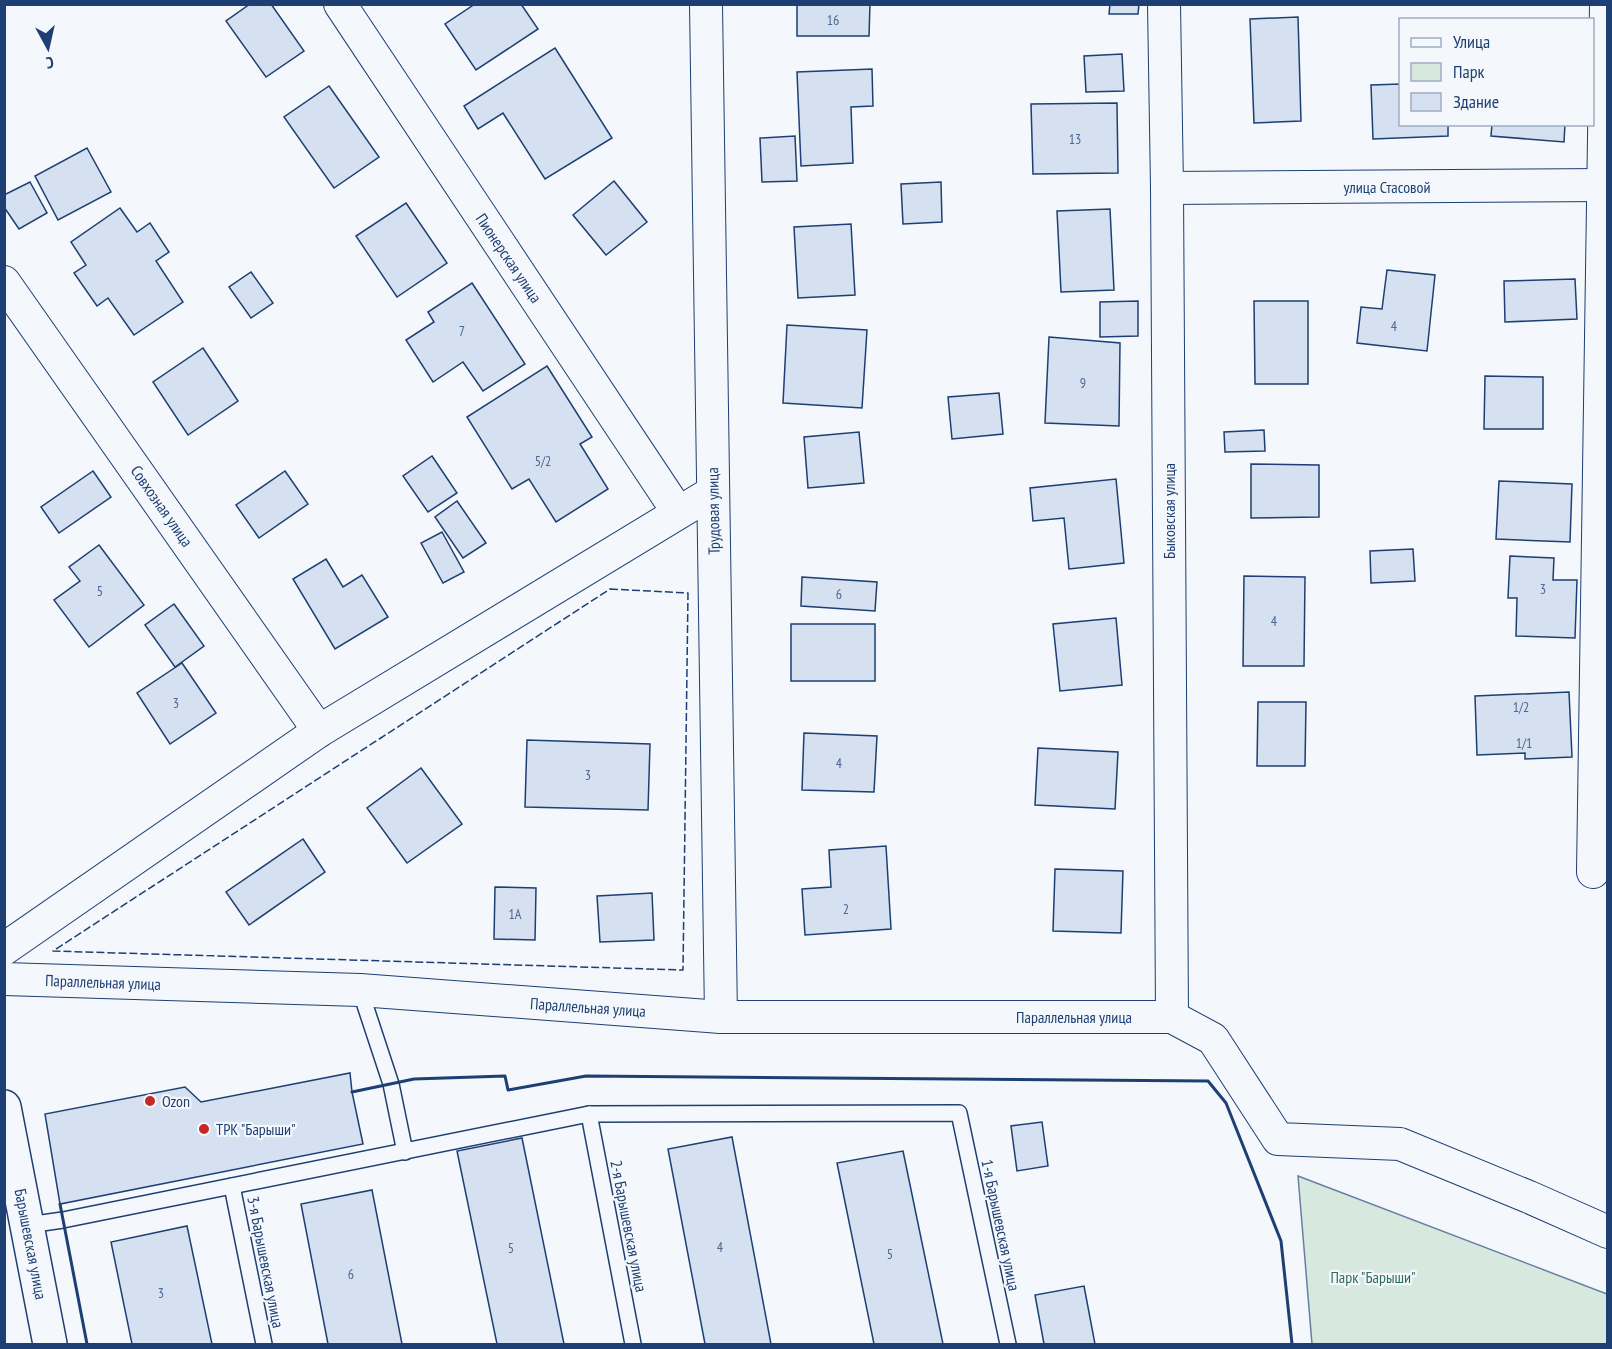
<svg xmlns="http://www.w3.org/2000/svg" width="1612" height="1349" viewBox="0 0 1612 1349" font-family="'PT Sans Narrow',sans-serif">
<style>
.green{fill:#d7e8df;stroke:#687fa3;stroke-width:1.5}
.building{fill:#d5e0f0;stroke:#1d3f73;stroke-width:1.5}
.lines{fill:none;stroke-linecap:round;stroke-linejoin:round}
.lane-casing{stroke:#1d3f73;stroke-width:18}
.street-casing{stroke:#1d3f73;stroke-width:34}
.secondary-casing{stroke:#1d3f73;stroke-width:36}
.lane{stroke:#f4f7fb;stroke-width:15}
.street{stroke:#f4f7fb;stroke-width:32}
.secondary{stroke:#f4f7fb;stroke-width:33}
.fence{stroke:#1d3f73;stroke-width:1.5;stroke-dasharray:8 3;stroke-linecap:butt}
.wall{stroke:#1d3f73;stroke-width:3}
.poi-dot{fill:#c62828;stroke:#f4f7fb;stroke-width:2}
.labels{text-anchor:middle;stroke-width:4.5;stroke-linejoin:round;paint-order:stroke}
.number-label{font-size:14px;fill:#4b6792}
.street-label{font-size:16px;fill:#1d3f73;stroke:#f4f7fb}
.poi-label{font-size:16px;fill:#1d3f73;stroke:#f4f7fb;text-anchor:start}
.park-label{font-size:16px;fill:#2c6c60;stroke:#f4f7fb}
</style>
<rect width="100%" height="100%" fill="#f4f7fb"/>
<!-- green -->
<path class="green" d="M 1298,1176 L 1607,1294 L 1607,1344 L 1312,1344 Z"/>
<!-- building -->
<g class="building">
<path d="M 250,4 L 271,4 L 304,51 L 266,77 L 226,21 Z"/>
<path d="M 475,4 L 521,4 L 538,29 L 476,70 L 445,24 Z"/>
<path d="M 797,4 L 870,4 L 869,36 L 797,36 Z"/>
<path d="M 1110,4 L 1139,4 L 1138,14 L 1109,14 Z"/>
<path d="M 1298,17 L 1301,121 L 1254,123 L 1250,19 Z"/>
<path d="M 555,48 L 612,138 L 545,179 L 503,113 L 478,129 L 464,106 Z"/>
<path d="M 1122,54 L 1124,91 L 1086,92 L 1084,56 Z"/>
<path d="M 872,69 L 873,106 L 851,107 L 853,163 L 801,166 L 797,72 Z"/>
<path d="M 1400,84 L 1400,124 L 1448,124 L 1448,136 L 1373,139 L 1371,85 Z"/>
<path d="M 329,86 L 379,157 L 334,188 L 284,117 Z"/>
<path d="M 1117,103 L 1118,173 L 1033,174 L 1031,104 Z"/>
<path d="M 1492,124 L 1565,124 L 1564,142 L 1491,136 Z"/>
<path d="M 795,136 L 797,181 L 762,182 L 760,138 Z"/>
<path d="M 87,148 L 111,192 L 58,220 L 35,176 Z"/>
<path d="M 614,181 L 647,222 L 606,255 L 573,215 Z"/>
<path d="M 30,182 L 47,213 L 19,229 L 4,207 L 4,195 Z"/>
<path d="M 941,182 L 942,222 L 903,224 L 901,184 Z"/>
<path d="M 406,203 L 447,263 L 397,297 L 356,236 Z"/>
<path d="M 120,208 L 137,232 L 150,223 L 169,252 L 156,261 L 183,302 L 134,335 L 108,298 L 97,306 L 74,273 L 86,265 L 71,242 Z"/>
<path d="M 1110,209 L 1114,290 L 1061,292 L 1057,211 Z"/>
<path d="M 851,224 L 855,295 L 798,298 L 794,227 Z"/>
<path d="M 1387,270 L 1435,275 L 1427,351 L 1357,343 L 1361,307 L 1382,309 Z"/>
<path d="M 251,272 L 273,303 L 251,318 L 229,287 Z"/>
<path d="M 1575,279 L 1577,319 L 1505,322 L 1504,281 Z"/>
<path d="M 472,283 L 525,364 L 483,391 L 463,362 L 433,382 L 406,340 L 434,322 L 428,312 Z"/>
<path d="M 1138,301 L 1138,336 L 1100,337 L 1100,302 Z"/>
<path d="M 1254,301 L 1308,301 L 1308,384 L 1255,384 Z"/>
<path d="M 787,325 L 867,330 L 862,408 L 783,403 Z"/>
<path d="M 1049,337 L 1120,343 L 1119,426 L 1045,423 Z"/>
<path d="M 203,348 L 238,401 L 188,435 L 153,382 Z"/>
<path d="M 547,366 L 592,437 L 580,444 L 608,489 L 556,522 L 529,479 L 512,489 L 467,417 Z"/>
<path d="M 1485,376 L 1543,377 L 1543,429 L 1484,429 Z"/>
<path d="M 999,393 L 1003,434 L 952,439 L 948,397 Z"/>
<path d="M 1264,430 L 1265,451 L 1225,452 L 1224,432 Z"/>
<path d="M 859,432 L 864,483 L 808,488 L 804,437 Z"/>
<path d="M 432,456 L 457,493 L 428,512 L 403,476 Z"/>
<path d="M 1251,464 L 1319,465 L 1319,517 L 1251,518 Z"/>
<path d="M 93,471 L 111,497 L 59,533 L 41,507 Z"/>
<path d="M 285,471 L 308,504 L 259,538 L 236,505 Z"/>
<path d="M 1116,479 L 1124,563 L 1069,569 L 1064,518 L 1033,521 L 1030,488 Z"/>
<path d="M 1499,481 L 1572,484 L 1570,542 L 1496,539 Z"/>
<path d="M 457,501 L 486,543 L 463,558 L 435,517 Z"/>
<path d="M 442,532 L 464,572 L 443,583 L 421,543 Z"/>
<path d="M 99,545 L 144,605 L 89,647 L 54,600 L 80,581 L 69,567 Z"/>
<path d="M 1413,549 L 1415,581 L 1371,583 L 1370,551 Z"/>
<path d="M 1510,556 L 1554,558 L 1553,580 L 1577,580 L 1575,638 L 1516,636 L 1517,598 L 1508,598 Z"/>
<path d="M 326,559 L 343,587 L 362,575 L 388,617 L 335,649 L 293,579 Z"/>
<path d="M 1244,576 L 1305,577 L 1304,666 L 1243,666 Z"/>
<path d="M 802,577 L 877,582 L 875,611 L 801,606 Z"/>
<path d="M 174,604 L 204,646 L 175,667 L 145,625 Z"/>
<path d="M 1116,618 L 1122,685 L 1060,691 L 1053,624 Z"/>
<rect x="791" y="624" width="84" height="57"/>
<path d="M 182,663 L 216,713 L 170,744 L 137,693 Z"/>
<path d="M 1569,692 L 1572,757 L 1525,759 L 1525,753 L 1477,755 L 1475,696 Z"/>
<path d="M 1258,702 L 1306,702 L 1305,766 L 1257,766 Z"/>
<path d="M 804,733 L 877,736 L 874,792 L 802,790 Z"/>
<path d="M 527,740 L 650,744 L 648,810 L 525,807 Z"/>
<path d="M 1038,748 L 1118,752 L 1115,809 L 1035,805 Z"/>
<path d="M 421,768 L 462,824 L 407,863 L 367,808 Z"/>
<path d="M 303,839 L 325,872 L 249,925 L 226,892 Z"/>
<path d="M 886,846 L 891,929 L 805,935 L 802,889 L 831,887 L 829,850 Z"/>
<path d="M 1055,869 L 1123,871 L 1121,933 L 1053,931 Z"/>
<path d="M 495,887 L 536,888 L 535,940 L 494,939 Z"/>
<path d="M 652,893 L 654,940 L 600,942 L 597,896 Z"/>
<path d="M 350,1073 L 352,1092 L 363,1144 L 60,1204 L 45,1114 L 185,1087 L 201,1102 Z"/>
<path d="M 1042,1122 L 1048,1166 L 1017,1171 L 1011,1126 Z"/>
<path d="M 732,1137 L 771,1344 L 705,1344 L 668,1149 Z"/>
<path d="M 522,1138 L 564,1344 L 497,1344 L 457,1151 Z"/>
<path d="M 903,1151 L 943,1344 L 874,1344 L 837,1163 Z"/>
<path d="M 372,1190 L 402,1344 L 328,1344 L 301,1204 Z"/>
<path d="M 187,1226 L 212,1344 L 132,1344 L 111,1242 Z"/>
<path d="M 1084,1286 L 1095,1344 L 1044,1344 L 1035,1295 Z"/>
</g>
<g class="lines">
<defs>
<g id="lane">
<path d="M 360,990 L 391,1084 L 405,1152"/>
<path d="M 589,1114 L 633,1344"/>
<path d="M 232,1186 L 264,1344"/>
<path d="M 28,1225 L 63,1220 L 589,1114 L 959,1113 L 1008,1344"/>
</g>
<g id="street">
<path d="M 340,4 L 678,512"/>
<path d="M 706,4 L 721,1017"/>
<path d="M 1164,4 L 1167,188 L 1172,1017"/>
<path d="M 1167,188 L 1608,185"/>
<path d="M 4,282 L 319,731"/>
<path d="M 1593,872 L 1606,4"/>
<path d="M 4,949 L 319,731 L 713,492"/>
<path d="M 4,979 L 360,990 L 721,1017 L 1172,1017 L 1213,1039 L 1278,1139 L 1400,1144 L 1529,1197 L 1608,1232"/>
</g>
<path id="secondary" d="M 4,1107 L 50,1344"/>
</defs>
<!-- lane casing -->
<use href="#lane" class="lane-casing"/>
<!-- street casing -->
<use href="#street" class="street-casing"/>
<!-- secondary casing -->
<use href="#secondary" class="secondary-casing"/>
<!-- lane -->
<use href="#lane" class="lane"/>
<!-- street -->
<use href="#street" class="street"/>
<!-- secondary -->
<use href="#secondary" class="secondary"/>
<!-- fence -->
<path class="fence" d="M 610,589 L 688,593 L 683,970 L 53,951 Z"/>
<!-- wall -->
<g class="wall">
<path d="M 352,1092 L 414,1079 L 505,1076 L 508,1090 L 586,1076 L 1208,1081 L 1226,1103 L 1281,1241 L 1292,1344"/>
<path d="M 60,1204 L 87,1344"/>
</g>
</g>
<!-- markers -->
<g class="poi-dot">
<circle cx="150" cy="1101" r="6"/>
<circle cx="204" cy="1129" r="6"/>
</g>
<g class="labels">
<!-- number labels -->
<g class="number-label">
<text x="833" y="25">16</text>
<text x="1075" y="144">13</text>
<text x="1394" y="331">4</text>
<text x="462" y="336">7</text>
<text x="1083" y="388">9</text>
<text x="543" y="466">5/2</text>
<text x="1543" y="594">3</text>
<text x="100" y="596">5</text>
<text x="839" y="599">6</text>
<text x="1274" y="626">4</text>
<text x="176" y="708">3</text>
<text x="1521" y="712">1/2</text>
<text x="1524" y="748">1/1</text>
<text x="839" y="768">4</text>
<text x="588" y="780">3</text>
<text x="846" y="914">2</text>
<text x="515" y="919">1А</text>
<text x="720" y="1252">4</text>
<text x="511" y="1253">5</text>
<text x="890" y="1259">5</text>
<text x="351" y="1279">6</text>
<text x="161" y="1298">3</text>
</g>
<!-- street labels -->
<g class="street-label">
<text x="1387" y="193">улица Стасовой</text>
<text transform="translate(509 258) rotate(56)" y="6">Пионерская улица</text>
<text transform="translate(162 506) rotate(55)" y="6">Совхозная улица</text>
<text transform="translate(713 511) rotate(-91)" y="6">Трудовая улица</text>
<text transform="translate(1169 511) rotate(-90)" y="6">Быковская улица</text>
<text transform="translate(103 982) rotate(2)" y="6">Параллельная улица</text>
<text transform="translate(588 1007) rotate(4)" y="6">Параллельная улица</text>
<text x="1074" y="1023">Параллельная улица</text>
<text transform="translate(1001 1225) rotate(78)" y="6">1-я Барышевская улица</text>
<text transform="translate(629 1226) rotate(79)" y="6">2-я Барышевская улица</text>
<text transform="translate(31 1244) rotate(79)" y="6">Барышевская улица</text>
<text transform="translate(266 1262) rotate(79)" y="6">3-я Барышевская улица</text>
</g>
<!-- poi labels -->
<g class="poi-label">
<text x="162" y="1107">Ozon</text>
<text x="216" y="1135">ТРК "Барыши"</text>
</g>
<!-- park labels -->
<g class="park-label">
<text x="1373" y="1283">Парк "Барыши"</text>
</g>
</g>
<!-- border -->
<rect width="1612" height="1349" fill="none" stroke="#1d3f73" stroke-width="12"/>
<!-- legend -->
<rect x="1399" y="18" width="195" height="108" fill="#f4f7fb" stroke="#9eadc5" stroke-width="1.5"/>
<rect x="1411" y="38" width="30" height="9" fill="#f4f7fb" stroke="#9eadc5" stroke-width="1.5"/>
<text x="1453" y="48" font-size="18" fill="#1d3f73">Улица</text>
<rect x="1411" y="63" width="30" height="18" fill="#d7e8df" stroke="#9eadc5" stroke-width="1.5"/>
<text x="1453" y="78" font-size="18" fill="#1d3f73">Парк</text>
<rect x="1411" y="93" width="30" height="18" fill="#d5e0f0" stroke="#9eadc5" stroke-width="1.5"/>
<text x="1453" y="108" font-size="18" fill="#1d3f73">Здание</text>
<!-- north arrow -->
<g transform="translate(48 48) rotate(172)" stroke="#f4f7fb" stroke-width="4.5" paint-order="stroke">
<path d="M0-4.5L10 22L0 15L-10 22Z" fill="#1d3f73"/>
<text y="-9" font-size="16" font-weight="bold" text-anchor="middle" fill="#1d3f73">С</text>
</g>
</svg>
